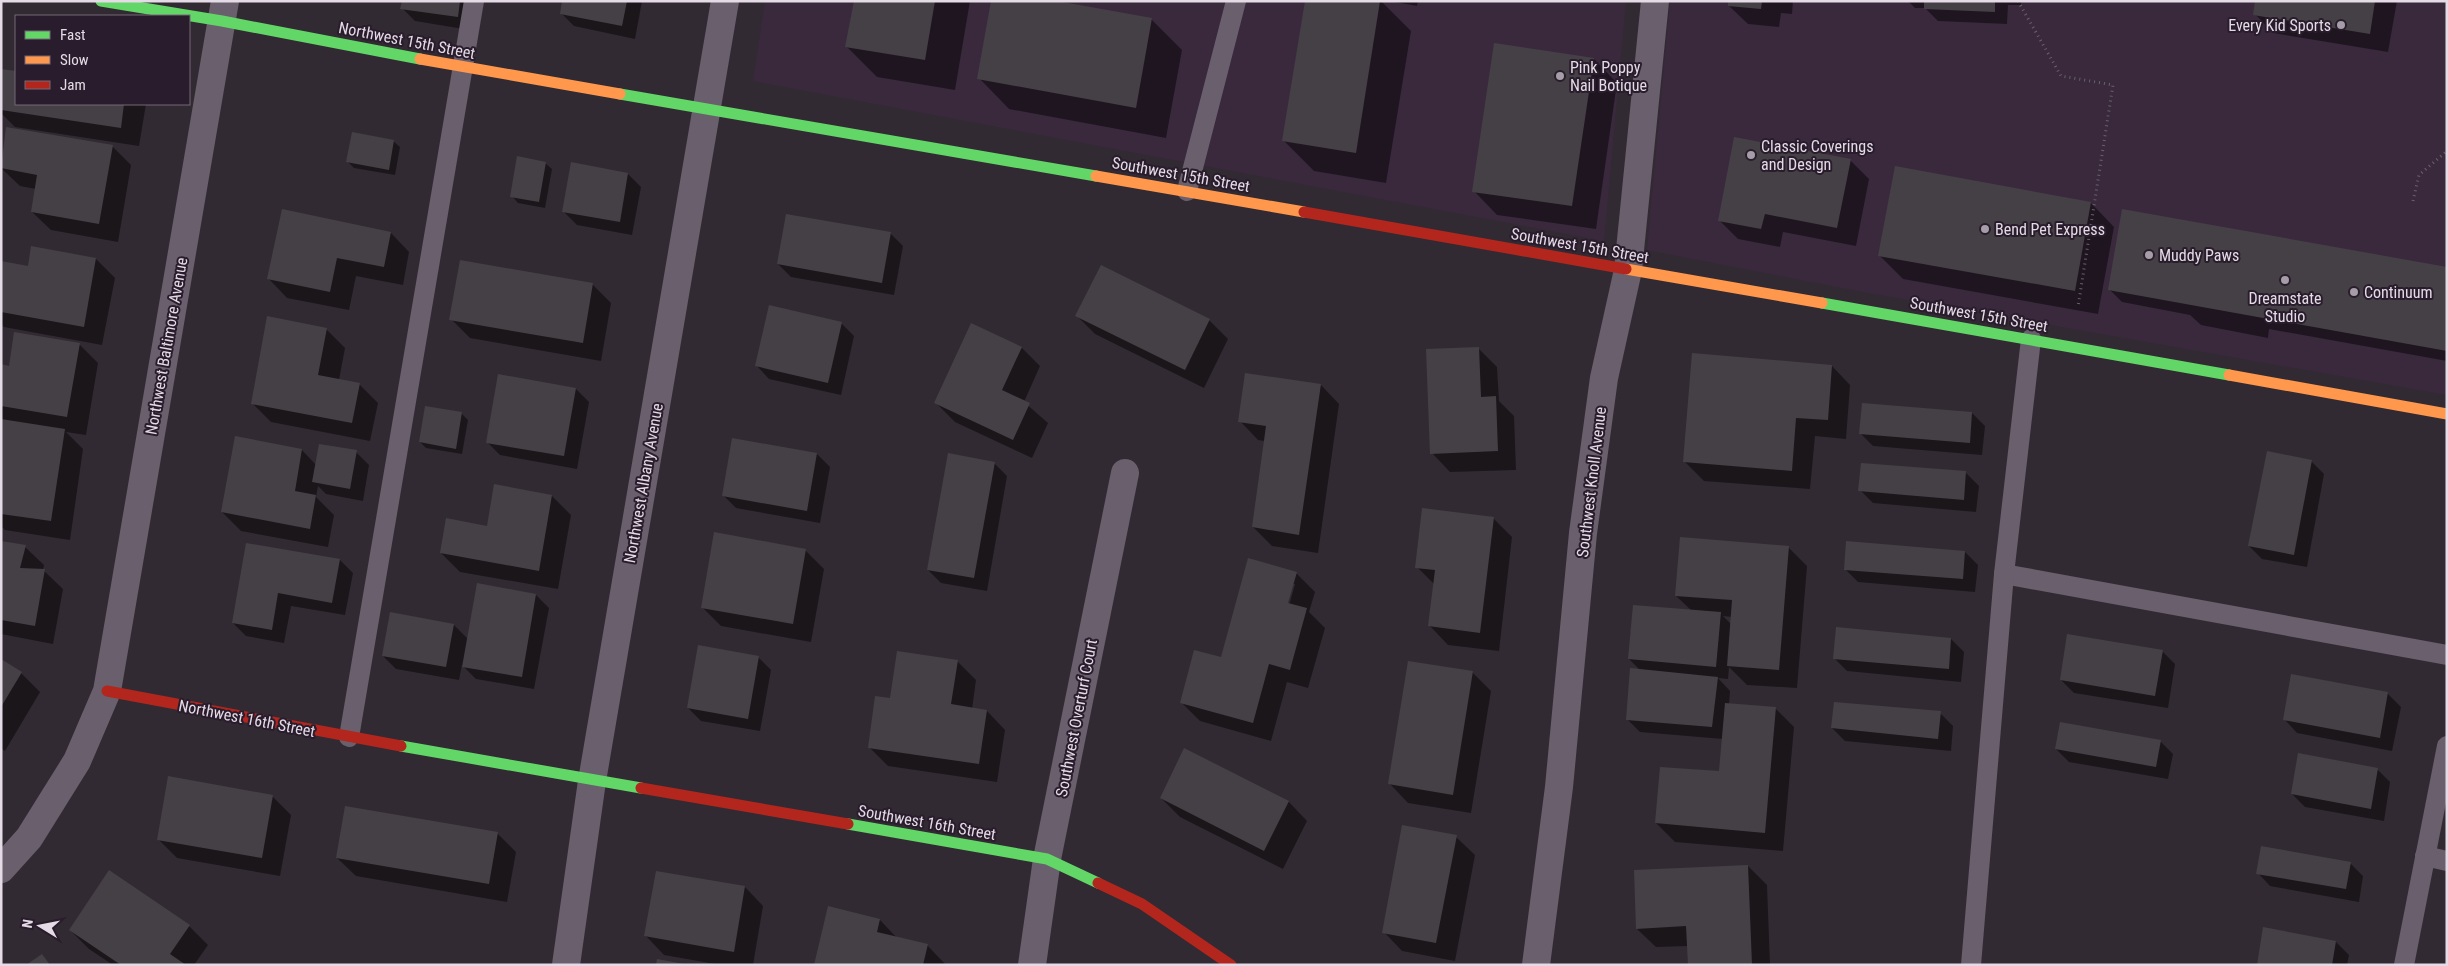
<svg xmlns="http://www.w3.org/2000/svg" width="2448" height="966" viewBox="0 0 2448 966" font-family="'Roboto Condensed',sans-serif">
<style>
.built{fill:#3a293d}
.shadow{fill:#0007;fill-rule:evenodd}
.building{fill:#454046}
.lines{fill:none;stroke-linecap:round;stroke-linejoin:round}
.path{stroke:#68616a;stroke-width:3;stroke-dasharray:1 4;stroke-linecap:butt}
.lane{stroke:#6a5f6d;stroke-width:20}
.street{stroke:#6a5f6d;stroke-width:28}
.fast{stroke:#63d668;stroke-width:11}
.slow{stroke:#ff974d;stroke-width:11}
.jam{stroke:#b3261e;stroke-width:11}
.poi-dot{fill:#a59da7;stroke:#291c2c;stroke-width:2}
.labels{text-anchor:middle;stroke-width:4;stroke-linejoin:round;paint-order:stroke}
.poi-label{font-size:16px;fill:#e4dbe6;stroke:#291c2c;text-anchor:start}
.street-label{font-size:16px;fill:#e4dbe6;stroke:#291c2c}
</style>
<rect width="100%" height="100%" fill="#312a32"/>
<!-- built -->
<g class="built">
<path d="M 765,1 L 1626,1 L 1604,241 L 753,81 Z"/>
<path d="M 1670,1 L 2447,1 L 2447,395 L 1847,289 L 1647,250 Z"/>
</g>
<!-- shadow -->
<g class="shadow">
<path d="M 403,1 L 475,1 L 470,30 L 415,21 L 402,8 Z"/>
<path d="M 564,1 L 642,1 L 635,39 L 574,26 L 561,13 Z"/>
<path d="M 855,1 L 970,1 L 955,90 L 877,77 L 847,47 Z"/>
<path d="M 1306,1 L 1381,1 L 1411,31 L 1386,183 L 1314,171 L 1284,141 Z"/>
<path d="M 1390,1 L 1418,1 L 1417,6 Z"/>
<path d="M 1729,1 L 1793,1 L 1792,14 L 1781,13 L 1779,27 L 1748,24 L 1729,6 Z"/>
<path d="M 1908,1 L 2021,1 L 2021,5 L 2008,5 L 2007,24 L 1938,21 L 1925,8 L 1915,8 Z"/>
<path d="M 2257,1 L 2397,1 L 2388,52 L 2273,33 L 2255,14 Z"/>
<path d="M 1151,19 L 1182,50 L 1166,138 L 1009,109 L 979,78 Z"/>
<path d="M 1594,59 L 1617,83 L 1596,229 L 1497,215 L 1474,191 Z"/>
<path d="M 2,70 L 16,73 L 16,104 L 146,104 L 139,146 L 15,127 L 1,113 Z"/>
<path d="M 393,141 L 400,147 L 395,175 L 354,168 L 348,162 Z"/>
<path d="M 112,146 L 131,165 L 118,242 L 51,230 L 32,212 L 36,189 L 20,186 L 1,168 Z"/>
<path d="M 1850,160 L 1869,179 L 1856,246 L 1783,232 L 1780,247 L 1738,239 L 1719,220 Z"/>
<path d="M 545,163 L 552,169 L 545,208 L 518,203 L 512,196 Z"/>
<path d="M 628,174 L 641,187 L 632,235 L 577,225 L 564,212 Z"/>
<path d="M 2091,203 L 2114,227 L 2098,314 L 1903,279 L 1880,256 Z"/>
<path d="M 391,233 L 409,252 L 403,285 L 356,276 L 349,310 L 287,298 L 269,279 Z"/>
<path d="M 890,233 L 903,246 L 894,295 L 791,277 L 778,264 Z"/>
<path d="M 32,247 L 96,259 L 115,278 L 102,345 L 4,327 L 1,324 L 1,262 L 29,267 Z"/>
<path d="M 2447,269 L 2447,361 L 2269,329 L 2268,338 L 2201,325 L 2190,315 L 2122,302 L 2109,289 Z"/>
<path d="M 592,284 L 611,303 L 601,361 L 470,338 L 451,319 Z"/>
<path d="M 1077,316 L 1209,320 L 1228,339 L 1204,388 L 1095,334 Z"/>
<path d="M 841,323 L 854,336 L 841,395 L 769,379 L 757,366 Z"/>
<path d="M 326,329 L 345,348 L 339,380 L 359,384 L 378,403 L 370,441 L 271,422 L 252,403 Z"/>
<path d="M 79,344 L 98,363 L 86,435 L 66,432 L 83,449 L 70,540 L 5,530 L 1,526 L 1,366 L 10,367 Z"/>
<path d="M 1022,348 L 1040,366 L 1024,402 L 1048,423 L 1032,458 L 955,422 L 936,403 Z"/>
<path d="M 1478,348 L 1497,367 L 1499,401 L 1514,416 L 1516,470 L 1450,472 L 1432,453 Z"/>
<path d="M 1832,366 L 1850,385 L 1846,439 L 1815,436 L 1810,489 L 1704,481 L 1685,462 Z"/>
<path d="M 1321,385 L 1339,404 L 1318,553 L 1272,546 L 1253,527 L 1265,441 L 1258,440 L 1240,421 Z"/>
<path d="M 576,389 L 589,402 L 577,469 L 500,455 L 487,442 Z"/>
<path d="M 1863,405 L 1972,413 L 1985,426 L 1982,455 L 1873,446 L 1860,433 Z"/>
<path d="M 461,413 L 468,420 L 462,454 L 426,448 L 420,442 Z"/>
<path d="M 236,438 L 302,450 L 316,465 L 356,452 L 369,465 L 363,501 L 326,494 L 318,486 L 316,497 L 334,515 L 328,547 L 241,531 L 222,512 Z"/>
<path d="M 817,454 L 830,467 L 820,523 L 736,508 L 723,495 Z"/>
<path d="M 2311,461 L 2324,474 L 2307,567 L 2262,559 L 2249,546 Z"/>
<path d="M 994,463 L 1007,476 L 987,591 L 941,583 L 928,570 Z"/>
<path d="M 1966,473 L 1979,486 L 1976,512 L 1873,503 L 1860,490 Z"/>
<path d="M 495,486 L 552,496 L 571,515 L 558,589 L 460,572 L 441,553 L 488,527 Z"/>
<path d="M 1493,518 L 1512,537 L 1499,651 L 1448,645 L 1430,626 L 1435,585 L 1417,567 Z"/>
<path d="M 1,542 L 25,547 L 44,565 L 43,570 L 63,589 L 53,644 L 1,634 Z"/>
<path d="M 247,544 L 340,560 L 353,573 L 345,615 L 291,606 L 284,643 L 246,636 L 233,623 Z"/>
<path d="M 1788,547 L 1807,566 L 1797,688 L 1747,685 L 1729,667 L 1728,679 L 1718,678 L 1730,691 L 1729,704 L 1775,708 L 1794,727 L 1783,851 L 1675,842 L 1656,823 L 1720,773 L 1723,739 L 1640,732 L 1627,719 L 1641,671 L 1629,659 L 1692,611 L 1676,596 ZM 1723,616 L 1732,617 L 1732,625 Z"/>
<path d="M 805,550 L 824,569 L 811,642 L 721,626 L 702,607 Z"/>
<path d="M 1965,552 L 1978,565 L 1975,592 L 1858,582 L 1845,569 Z"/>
<path d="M 1296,573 L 1315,592 L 1309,612 L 1325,628 L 1308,688 L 1287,682 L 1271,741 L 1200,721 L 1181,702 L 1222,659 ZM 1292,584 L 1295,584 L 1288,609 L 1285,609 Z"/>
<path d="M 536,595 L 549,608 L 534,689 L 476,679 L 462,665 L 459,680 L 396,669 L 383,656 L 454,625 L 468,639 Z"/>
<path d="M 1951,639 L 1964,652 L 1961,682 L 1847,671 L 1834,658 Z"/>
<path d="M 2162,651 L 2175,664 L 2168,708 L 2074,693 L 2061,680 Z"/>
<path d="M 758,657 L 771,670 L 760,731 L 701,721 L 688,708 Z"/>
<path d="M 1,660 L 21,673 L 40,692 L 5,751 L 1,748 Z"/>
<path d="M 957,661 L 976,680 L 972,709 L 987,711 L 1005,730 L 997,782 L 888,766 L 869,747 L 891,699 Z"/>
<path d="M 1472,672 L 1491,691 L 1471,813 L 1408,803 L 1390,784 Z"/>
<path d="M 2388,694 L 2401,707 L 2392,751 L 2297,733 L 2285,720 Z"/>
<path d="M 1940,713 L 1953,726 L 1951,751 L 1845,741 L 1832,728 Z"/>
<path d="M 2160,741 L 2173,754 L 2168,779 L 2069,762 L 2056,749 Z"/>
<path d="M 1185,750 L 1289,802 L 1307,821 L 1283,869 L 1180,817 L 1161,798 Z"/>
<path d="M 2377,769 L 2390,782 L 2384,821 L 2305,807 L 2292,794 Z"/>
<path d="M 272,796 L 291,815 L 280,876 L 177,858 L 158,839 Z"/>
<path d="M 497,833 L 516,852 L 507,902 L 356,876 L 337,858 Z"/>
<path d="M 1456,837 L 1475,855 L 1455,961 L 1402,951 L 1384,932 Z"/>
<path d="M 2350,863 L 2363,876 L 2359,902 L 2270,886 L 2258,873 Z"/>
<path d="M 1748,866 L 1767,885 L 1770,965 L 1690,965 L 1689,946 L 1656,947 L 1637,929 Z"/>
<path d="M 745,887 L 763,906 L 753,965 L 721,965 L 664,955 L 646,936 Z"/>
<path d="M 880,920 L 898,939 L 927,945 L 946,965 L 815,965 Z"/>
<path d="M 189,926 L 208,945 L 194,965 L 113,965 L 89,949 L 70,930 Z"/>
<path d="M 2264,929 L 2336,942 L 2349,955 L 2347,965 L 2258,965 Z"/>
</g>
<!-- building -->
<g class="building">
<path d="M 402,1 L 460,1 L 458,17 L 400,9 Z"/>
<path d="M 562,1 L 627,1 L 622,26 L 560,14 Z"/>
<path d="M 854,1 L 935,1 L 925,60 L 845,47 Z"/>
<path d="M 991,1 L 1057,1 L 1152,18 L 1136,108 L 977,79 Z"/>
<path d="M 1305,1 L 1380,1 L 1356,153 L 1282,141 Z"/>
<path d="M 1728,1 L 1762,1 L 1761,9 L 1728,6 Z"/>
<path d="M 1924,1 L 1995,1 L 1995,12 L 1924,9 Z"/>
<path d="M 2255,1 L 2375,1 L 2370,34 L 2253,15 Z"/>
<path d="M 1494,43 L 1594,58 L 1572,206 L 1472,192 Z"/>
<path d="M 1,69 L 16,71 L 16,104 L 124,104 L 121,128 L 1,110 Z"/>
<path d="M 6,127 L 113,145 L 99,224 L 31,212 L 37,175 L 1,168 Z"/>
<path d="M 352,132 L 394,140 L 389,170 L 346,162 Z"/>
<path d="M 1734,137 L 1851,159 L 1837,228 L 1765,214 L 1761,229 L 1718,221 Z"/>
<path d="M 517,156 L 546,162 L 539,202 L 510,197 Z"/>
<path d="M 571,162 L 628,173 L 620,222 L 562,212 Z"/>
<path d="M 1895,166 L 2091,202 L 2075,291 L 1878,256 Z"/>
<path d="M 282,209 L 391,232 L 384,267 L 337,258 L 330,292 L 267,279 Z"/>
<path d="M 2122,209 L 2447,267 L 2447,351 L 2108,290 Z"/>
<path d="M 786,214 L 891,232 L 882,283 L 777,264 Z"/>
<path d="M 31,246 L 96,258 L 84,327 L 1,312 L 1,261 L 28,266 Z"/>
<path d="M 460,260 L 593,283 L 583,343 L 449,320 Z"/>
<path d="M 1101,265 L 1210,319 L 1185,370 L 1075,316 Z"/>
<path d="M 769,305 L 842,322 L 828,383 L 755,366 Z"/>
<path d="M 267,316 L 327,328 L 318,375 L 360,383 L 352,423 L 251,404 Z"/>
<path d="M 971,323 L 1022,347 L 1002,390 L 1030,403 L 1013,440 L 934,403 Z"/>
<path d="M 14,332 L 80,343 L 67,417 L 1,406 L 1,364 L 9,366 Z"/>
<path d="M 1479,347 L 1481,397 L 1496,396 L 1498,451 L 1430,454 L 1426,349 Z"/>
<path d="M 1692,353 L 1832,365 L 1828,420 L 1796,418 L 1792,471 L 1683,462 Z"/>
<path d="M 1245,373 L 1321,384 L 1299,535 L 1252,527 L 1266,426 L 1238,422 Z"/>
<path d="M 498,374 L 576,388 L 564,456 L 486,443 Z"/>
<path d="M 1862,403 L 1972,412 L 1970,443 L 1859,434 Z"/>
<path d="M 425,406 L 462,412 L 456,449 L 419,442 Z"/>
<path d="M 1,419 L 65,429 L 51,521 L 1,514 Z"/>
<path d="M 235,436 L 302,449 L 295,491 L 316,495 L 310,529 L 221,512 Z"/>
<path d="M 732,438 L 817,453 L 807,511 L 722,496 Z"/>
<path d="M 319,444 L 357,450 L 350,489 L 312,482 Z"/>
<path d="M 2267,451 L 2312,460 L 2294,555 L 2248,546 Z"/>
<path d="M 948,453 L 995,462 L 974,578 L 927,570 Z"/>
<path d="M 1861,463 L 1966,471 L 1964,500 L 1858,491 Z"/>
<path d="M 494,484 L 552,495 L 539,571 L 440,553 L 446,518 L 487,526 Z"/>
<path d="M 1422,508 L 1494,517 L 1480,633 L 1428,626 L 1435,570 L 1415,568 Z"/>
<path d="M 714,532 L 806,549 L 793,624 L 701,608 Z"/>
<path d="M 1680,537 L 1789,546 L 1779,670 L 1727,666 L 1732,600 L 1675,596 Z"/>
<path d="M 1,541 L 26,545 L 20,568 L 45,569 L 35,626 L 1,620 Z"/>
<path d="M 1846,541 L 1965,551 L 1963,579 L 1844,570 Z"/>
<path d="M 246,543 L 340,559 L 332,603 L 278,593 L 272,630 L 232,623 Z"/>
<path d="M 1248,558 L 1297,572 L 1288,603 L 1307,608 L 1290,670 L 1269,664 L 1253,723 L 1180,703 L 1194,650 L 1221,657 Z"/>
<path d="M 477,583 L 536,594 L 522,677 L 462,667 Z"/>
<path d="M 1633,605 L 1721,612 L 1716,667 L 1628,659 Z"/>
<path d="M 390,612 L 454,624 L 446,667 L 382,656 Z"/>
<path d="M 1836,627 L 1951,638 L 1949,669 L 1833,659 Z"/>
<path d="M 2067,634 L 2163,650 L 2155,696 L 2060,680 Z"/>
<path d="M 698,645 L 759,656 L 748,719 L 687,708 Z"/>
<path d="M 897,651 L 958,660 L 951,704 L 987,710 L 979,764 L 868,748 L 875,696 L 890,698 Z"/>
<path d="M 1,659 L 22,672 L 1,707 Z"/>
<path d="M 1408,661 L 1473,671 L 1453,795 L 1388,784 Z"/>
<path d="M 1630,668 L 1718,677 L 1712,727 L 1626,720 Z"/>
<path d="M 2291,674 L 2388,692 L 2380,738 L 2283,720 Z"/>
<path d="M 1834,702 L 1941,711 L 1938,739 L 1831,728 Z"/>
<path d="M 1725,703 L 1776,707 L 1765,833 L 1655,823 L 1660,767 L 1719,771 Z"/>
<path d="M 2060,722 L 2161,740 L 2156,767 L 2055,749 Z"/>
<path d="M 1184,748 L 1289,801 L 1264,851 L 1160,798 Z"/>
<path d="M 2298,753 L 2378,768 L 2371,809 L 2291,794 Z"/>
<path d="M 168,776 L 273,795 L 262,858 L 157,840 Z"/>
<path d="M 345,806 L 498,832 L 489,884 L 336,858 Z"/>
<path d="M 1402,825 L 1457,835 L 1436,943 L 1382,933 Z"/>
<path d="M 2261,846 L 2351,862 L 2346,889 L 2256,874 Z"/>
<path d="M 1748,865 L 1752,965 L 1688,965 L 1686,926 L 1636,929 L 1634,870 Z"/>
<path d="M 109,870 L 190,925 L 170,954 L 186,965 L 121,965 L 69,930 Z"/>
<path d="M 656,871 L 745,886 L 734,952 L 644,936 Z"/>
<path d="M 828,906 L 880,919 L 877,932 L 928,944 L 923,965 L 814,965 Z"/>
<path d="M 2263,927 L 2336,941 L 2332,965 L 2257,965 Z"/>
<path d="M 42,954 L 50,965 L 26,965 Z"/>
<path d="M 657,959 L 684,964 L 684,965 L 656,965 Z"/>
</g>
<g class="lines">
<!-- path -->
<g class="path">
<path d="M 2018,1 L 2061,76 L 2113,85 L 2078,307"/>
<path d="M 2413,201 L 2419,175 L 2447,151"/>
</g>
<!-- lane -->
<g class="lane">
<path d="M 1187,191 L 1236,1"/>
<path d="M 2004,574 L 2447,655"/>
<path d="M 349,737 L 474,1"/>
<path d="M 2425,856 L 2447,861"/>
<path d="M 1971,965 L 2004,574 L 2031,339"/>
<path d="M 2404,965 L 2447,746"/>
</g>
<!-- street -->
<g class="street">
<path d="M 1,869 L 29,838 L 77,761 L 107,691 L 225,1"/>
<path d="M 566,965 L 592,781 L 725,1"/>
<path d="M 1032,965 L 1047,859 L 1125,473"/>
<path d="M 1536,965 L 1559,787 L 1583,533 L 1604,378 L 1628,270 L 1655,1"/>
</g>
<!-- fast -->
<g class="fast">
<path d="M 101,1 L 222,21 L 420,59"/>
<path d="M 620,94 L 1096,176"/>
<path d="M 1822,303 L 2229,375"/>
<path d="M 401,746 L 641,788"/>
<path d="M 848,824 L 1047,859 L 1098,883"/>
</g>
<!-- slow -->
<g class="slow">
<path d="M 420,59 L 620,94"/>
<path d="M 1096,176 L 1304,212"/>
<path d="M 1626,269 L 1822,303"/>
<path d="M 2229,375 L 2447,414"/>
</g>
<!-- jam -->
<g class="jam">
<path d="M 1304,212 L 1626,269"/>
<path d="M 107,691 L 401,746"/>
<path d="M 641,788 L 848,824"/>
<path d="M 1098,883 L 1142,904 L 1231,965"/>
</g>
</g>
<!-- markers -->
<g class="poi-dot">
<circle cx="2341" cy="25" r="5"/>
<circle cx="1560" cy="76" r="5"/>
<circle cx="1751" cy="155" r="5"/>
<circle cx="1985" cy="229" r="5"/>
<circle cx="2149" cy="255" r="5"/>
<circle cx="2285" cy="280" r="5"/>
<circle cx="2354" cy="292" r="5"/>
</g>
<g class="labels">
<!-- poi labels -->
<g class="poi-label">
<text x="2331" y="31" text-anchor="end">Every Kid Sports</text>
<text x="1570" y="73">Pink Poppy<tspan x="1570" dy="18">Nail Botique</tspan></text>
<text x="1761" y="152">Classic Coverings<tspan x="1761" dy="18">and Design</tspan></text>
<text x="1995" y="235">Bend Pet Express</text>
<text x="2159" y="261">Muddy Paws</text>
<text x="2364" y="298">Continuum</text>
<text x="2285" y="304" text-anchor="middle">Dreamstate<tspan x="2285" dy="18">Studio</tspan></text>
</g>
<!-- street labels -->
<g class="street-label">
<text transform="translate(407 40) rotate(11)" y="6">Northwest 15th Street</text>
<text transform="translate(1181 174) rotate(10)" y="6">Southwest 15th Street</text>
<text transform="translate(1580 245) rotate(10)" y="6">Southwest 15th Street</text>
<text transform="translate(1979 314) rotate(10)" y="6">Southwest 15th Street</text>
<text transform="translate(166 346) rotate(-80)" y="6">Northwest Baltimore Avenue</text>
<text transform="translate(1591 482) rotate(-83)" y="6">Southwest Knoll Avenue</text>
<text transform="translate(643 483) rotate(-80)" y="6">Northwest Albany Avenue</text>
<text transform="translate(247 718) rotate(11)" y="6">Northwest 16th Street</text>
<text transform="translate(1076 718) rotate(-79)" y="6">Southwest Overturf Court</text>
<text transform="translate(927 822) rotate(10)" y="6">Southwest 16th Street</text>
</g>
</g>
<!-- border -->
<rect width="2448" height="966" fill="none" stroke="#e4dbe6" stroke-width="5"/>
<!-- legend -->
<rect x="15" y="15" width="175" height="90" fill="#291c2c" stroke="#746876"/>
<rect x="25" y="31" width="25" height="8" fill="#63d668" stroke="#746876"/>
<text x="60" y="40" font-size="15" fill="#e4dbe6">Fast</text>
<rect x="25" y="56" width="25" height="8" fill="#ff974d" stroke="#746876"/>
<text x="60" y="65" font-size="15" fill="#e4dbe6">Slow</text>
<rect x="25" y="81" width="25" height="8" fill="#b3261e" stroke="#746876"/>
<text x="60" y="90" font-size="15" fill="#e4dbe6">Jam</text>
<!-- north arrow -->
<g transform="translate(40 926) rotate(280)" stroke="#291c2c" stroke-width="4" paint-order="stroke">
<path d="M0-4L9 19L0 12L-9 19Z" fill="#e4dbe6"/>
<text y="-8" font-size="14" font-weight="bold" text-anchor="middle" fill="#e4dbe6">N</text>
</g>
</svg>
